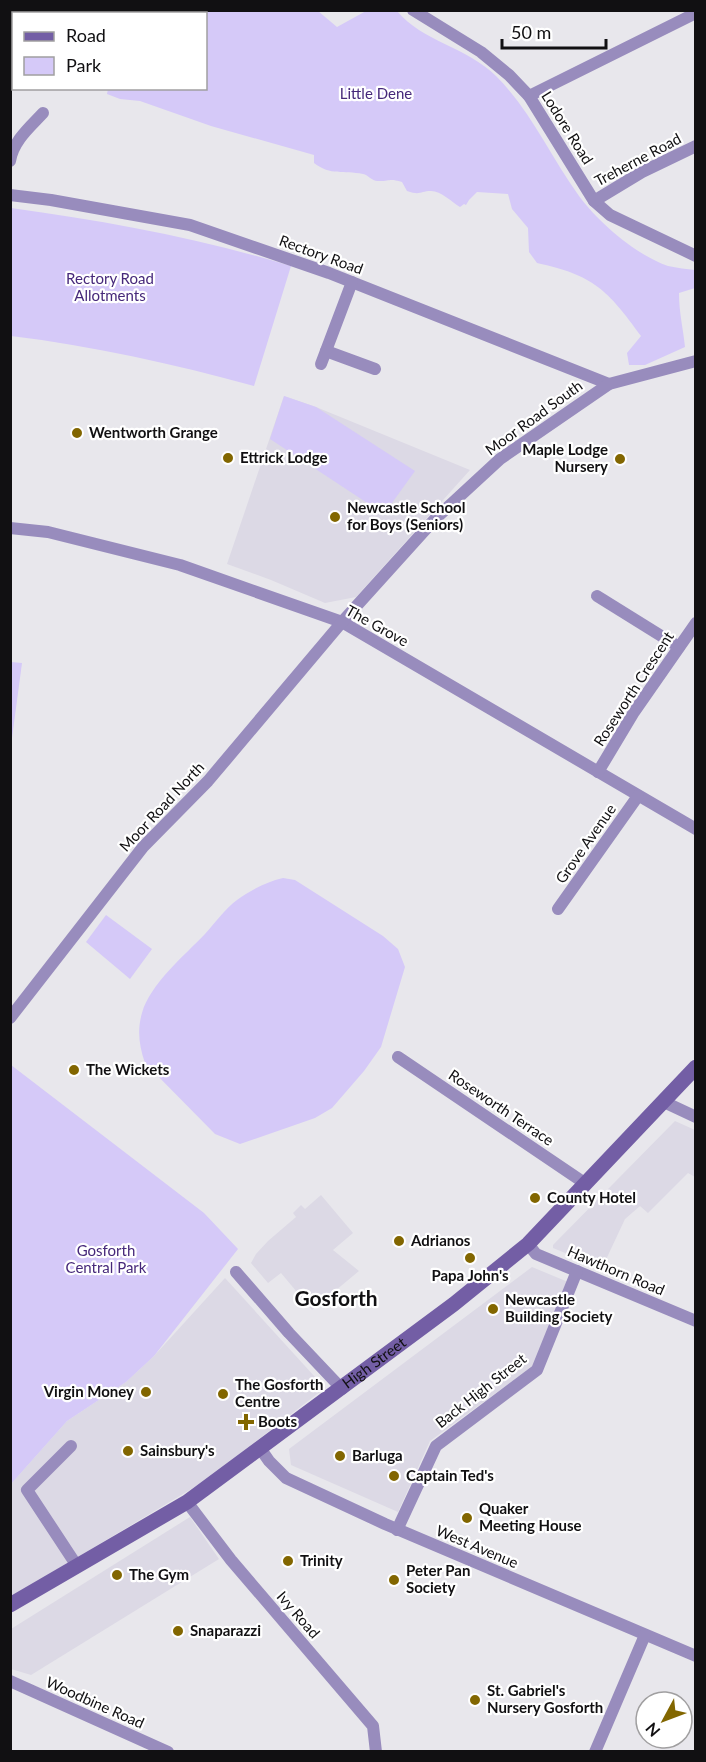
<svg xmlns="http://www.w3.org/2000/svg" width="706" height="1762" viewBox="0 0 706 1762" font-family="Lato,sans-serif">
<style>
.built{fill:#dcd9e5}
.green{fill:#d5c9f8}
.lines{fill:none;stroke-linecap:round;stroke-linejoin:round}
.minor{stroke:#988cbd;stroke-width:12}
.secondary{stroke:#735ea5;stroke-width:15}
.poi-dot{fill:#826600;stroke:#fff;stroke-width:2}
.labels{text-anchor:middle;stroke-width:4.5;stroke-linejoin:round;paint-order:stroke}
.park-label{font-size:15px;fill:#46287a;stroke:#fff}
.street-label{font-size:15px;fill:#111012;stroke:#fff}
.poi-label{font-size:15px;font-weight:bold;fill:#111012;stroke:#fff;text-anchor:start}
.district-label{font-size:21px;font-weight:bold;fill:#111012;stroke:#fff}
</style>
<rect width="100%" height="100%" fill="#e8e7ec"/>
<!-- built -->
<g class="built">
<path d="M 284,396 L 316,407 L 470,470 L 356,597 L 325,603 L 271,580 L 227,564 Z"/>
<path d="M 675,1121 L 695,1130 L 695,1177 L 688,1173 L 648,1213 L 640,1206 L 625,1219 L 602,1268 L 553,1248 L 553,1245 Z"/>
<path d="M 321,1195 L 353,1233 L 333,1250 L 359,1271 L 312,1310 L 281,1273 L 268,1283 L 251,1263 L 256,1254 L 268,1241 L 296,1217 L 293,1213 L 301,1205 L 305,1209 Z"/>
<path d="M 532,1267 L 568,1282 L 533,1366 L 430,1441 L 398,1512 L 291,1465 L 289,1449 Z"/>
<path d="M 225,1278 L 325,1388 L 203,1482 L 11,1597 L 11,1484 L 67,1421 L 126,1382 L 154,1356 Z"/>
<path d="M 190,1517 L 219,1559 L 31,1675 L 11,1669 L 11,1629 Z"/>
</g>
<!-- green -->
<g class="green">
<path d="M 190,11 L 318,11 L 337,27 L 366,11 L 397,11 C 423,42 467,47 496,76 C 531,111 550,156 579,196 C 599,223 636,255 668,266 C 677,268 687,269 695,270 L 695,288 L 679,293 C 679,313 683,327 685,347 L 645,365 L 629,365 L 627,353 L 641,336 C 608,290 593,275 537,263 L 529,252 L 528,228 L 512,209 L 508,194 L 477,192 L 469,200 L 466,205 L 464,204 L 460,207 C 452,202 441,191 431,191 C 420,191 421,196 407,191 L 402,182 C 389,178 391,181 379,181 C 372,182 369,175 363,174 C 343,170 331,176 314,163 L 314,155 L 211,126 L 140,101 L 120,99 L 107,94 L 108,89 L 206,88 L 206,14 L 185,13 Z"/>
<path d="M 11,208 C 106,221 199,238 291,266 L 254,386 C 174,364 93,346 11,336 Z"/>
<path d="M 284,396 L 316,407 L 415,471 L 384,514 L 270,439 Z"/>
<path d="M 11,662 L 22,663 L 12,738 L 10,737 Z"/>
<path d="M 283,878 L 295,880 L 383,936 L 398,949 L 405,967 L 381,1047 L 364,1071 L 332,1108 L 315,1118 L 240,1144 L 215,1134 L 145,1063 C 139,1046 137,1030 142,1013 C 150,984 185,955 205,934 C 215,923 225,909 237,900 C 251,890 266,882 283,878 Z"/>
<path d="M 106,915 L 152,949 L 130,979 L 86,942 Z"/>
<path d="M 11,1065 L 204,1213 L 238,1249 L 154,1356 L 126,1382 L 67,1421 L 11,1484 Z"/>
</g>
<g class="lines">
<!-- minor -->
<g class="minor">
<path d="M 413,10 L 481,52 L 509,75 L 529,96 L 594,201 L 610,215 L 696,256"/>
<path d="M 170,14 L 175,10"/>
<path d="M 529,96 L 696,13"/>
<path d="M 10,161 C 13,141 30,127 43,113"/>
<path d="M 10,195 L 51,200 L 190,225 L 329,273 L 609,384"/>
<path d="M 594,201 L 642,172 L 696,146"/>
<path d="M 326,351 L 375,369"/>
<path d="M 321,364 L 352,282"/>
<path d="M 10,528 L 48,532 L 180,565 L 342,622 L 696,829"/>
<path d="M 597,596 L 679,647"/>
<path d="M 598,772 L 634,712 L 696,623"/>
<path d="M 558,909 L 638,796"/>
<path d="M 10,1018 L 143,847 L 208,781 L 342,622 L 435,519 L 500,459 L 609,384 L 696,361"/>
<path d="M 398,1057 L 586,1184"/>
<path d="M 664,1102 L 696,1117"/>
<path d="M 528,1244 L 536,1254 L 696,1321"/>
<path d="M 236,1272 L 289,1333 L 342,1389"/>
<path d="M 71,1446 L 27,1490 L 77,1566"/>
<path d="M 260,1448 L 269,1461 L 286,1478 L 385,1524 L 696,1656"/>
<path d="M 187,1502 L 231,1560 L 373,1726 L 376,1752"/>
<path d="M 397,1530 L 436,1446 L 537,1370 L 577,1271"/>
<path d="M 10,1681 L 168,1752"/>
<path d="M 595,1752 L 645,1635"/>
</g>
<!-- secondary -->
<path class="secondary" id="s1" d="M 10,1605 L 187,1502 L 454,1304 L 528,1244 L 696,1067"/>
</g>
<!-- markers -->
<g class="poi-dot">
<circle cx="77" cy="433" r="6"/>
<circle cx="228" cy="458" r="6"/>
<circle cx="620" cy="459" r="6"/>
<circle cx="335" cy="517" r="6"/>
<circle cx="74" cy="1070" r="6"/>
<circle cx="535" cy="1198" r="6"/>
<circle cx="399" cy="1241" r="6"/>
<circle cx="470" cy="1258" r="6"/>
<circle cx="493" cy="1309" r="6"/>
<circle cx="146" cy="1392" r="6"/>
<circle cx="223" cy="1394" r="6"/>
<path d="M243 1413h6v6h6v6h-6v6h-6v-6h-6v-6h6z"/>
<circle cx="128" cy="1451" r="6"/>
<circle cx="340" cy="1456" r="6"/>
<circle cx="394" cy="1476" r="6"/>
<circle cx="467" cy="1518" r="6"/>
<circle cx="288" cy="1561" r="6"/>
<circle cx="117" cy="1575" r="6"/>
<circle cx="394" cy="1580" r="6"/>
<circle cx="178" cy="1631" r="6"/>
<circle cx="475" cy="1700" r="6"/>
</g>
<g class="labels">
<!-- park labels -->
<g class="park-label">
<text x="376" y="99">Little Dene</text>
<text x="110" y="284">Rectory Road<tspan x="110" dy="17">Allotments</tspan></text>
<text x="106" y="1256">Gosforth<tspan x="106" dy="17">Central Park</tspan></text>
</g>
<!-- street labels -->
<g class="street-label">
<text transform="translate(567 128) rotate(58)" y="5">Lodore Road</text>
<text transform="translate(638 160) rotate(-28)" y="5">Treherne Road</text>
<text transform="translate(321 255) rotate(20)" y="5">Rectory Road</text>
<text transform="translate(534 418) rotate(-36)" y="5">Moor Road South</text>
<text transform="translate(377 626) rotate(29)" y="5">The Grove</text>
<text transform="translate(634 689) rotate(-57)" y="5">Roseworth Crescent</text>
<text transform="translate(162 807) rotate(-47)" y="5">Moor Road North</text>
<text transform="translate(586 844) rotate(-55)" y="5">Grove Avenue</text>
<text transform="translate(501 1108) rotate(34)" y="5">Roseworth Terrace</text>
<text transform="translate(616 1271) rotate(23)" y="5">Hawthorn Road</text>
<text dy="5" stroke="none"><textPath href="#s1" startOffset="438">High Street</textPath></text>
<text transform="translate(481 1391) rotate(-38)" y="5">Back High Street</text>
<text transform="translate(477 1547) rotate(23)" y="5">West Avenue</text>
<text transform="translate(298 1615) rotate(49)" y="5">Ivy Road</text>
<text transform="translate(95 1703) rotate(24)" y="5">Woodbine Road</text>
</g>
<!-- poi labels -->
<g class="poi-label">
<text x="89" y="438">Wentworth Grange</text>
<text x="608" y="455" text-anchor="end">Maple Lodge<tspan x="608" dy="17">Nursery</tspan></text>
<text x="240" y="463">Ettrick Lodge</text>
<text x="347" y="513">Newcastle School<tspan x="347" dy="17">for Boys (Seniors)</tspan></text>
<text x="86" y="1075">The Wickets</text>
<text x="547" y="1203">County Hotel</text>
<text x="411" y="1246">Adrianos</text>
<text x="470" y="1281" text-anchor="middle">Papa John's</text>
<text x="505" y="1305">Newcastle<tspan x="505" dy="17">Building Society</tspan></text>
<text x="235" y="1390">The Gosforth<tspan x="235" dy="17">Centre</tspan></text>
<text x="134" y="1397" text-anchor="end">Virgin Money</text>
<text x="258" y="1427">Boots</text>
<text x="140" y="1456">Sainsbury's</text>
<text x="352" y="1461">Barluga</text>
<text x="406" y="1481">Captain Ted's</text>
<text x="479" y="1514">Quaker<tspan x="479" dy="17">Meeting House</tspan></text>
<text x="300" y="1566">Trinity</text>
<text x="406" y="1576">Peter Pan<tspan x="406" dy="17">Society</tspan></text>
<text x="129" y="1580">The Gym</text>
<text x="190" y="1636">Snaparazzi</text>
<text x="487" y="1696">St. Gabriel's<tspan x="487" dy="17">Nursery Gosforth</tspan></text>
</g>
<!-- district labels -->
<g class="district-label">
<text x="336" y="1306">Gosforth</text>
</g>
</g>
<!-- border -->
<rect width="706" height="1762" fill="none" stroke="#111012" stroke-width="24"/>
<!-- legend -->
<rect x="12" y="12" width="195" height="78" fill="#ffffff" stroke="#a09fa0" stroke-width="1.5"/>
<rect x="24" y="32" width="30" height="9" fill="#735ea5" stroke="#a09fa0" stroke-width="1.5"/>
<text x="66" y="42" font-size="18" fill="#111012">Road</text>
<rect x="24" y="57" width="30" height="18" fill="#d5c9f8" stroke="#a09fa0" stroke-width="1.5"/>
<text x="66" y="72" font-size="18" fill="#111012">Park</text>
<!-- north arrow -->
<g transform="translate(664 1720) rotate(229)"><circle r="28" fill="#ffffff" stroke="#a09fa0" stroke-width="1.5"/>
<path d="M0-4.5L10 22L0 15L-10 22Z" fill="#826600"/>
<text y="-9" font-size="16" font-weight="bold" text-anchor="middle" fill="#111012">N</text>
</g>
<!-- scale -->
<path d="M502 39v9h104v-9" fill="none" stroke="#111012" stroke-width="3"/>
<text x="511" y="39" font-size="18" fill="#111012" stroke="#ffffff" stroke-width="4.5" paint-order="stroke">50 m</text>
</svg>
